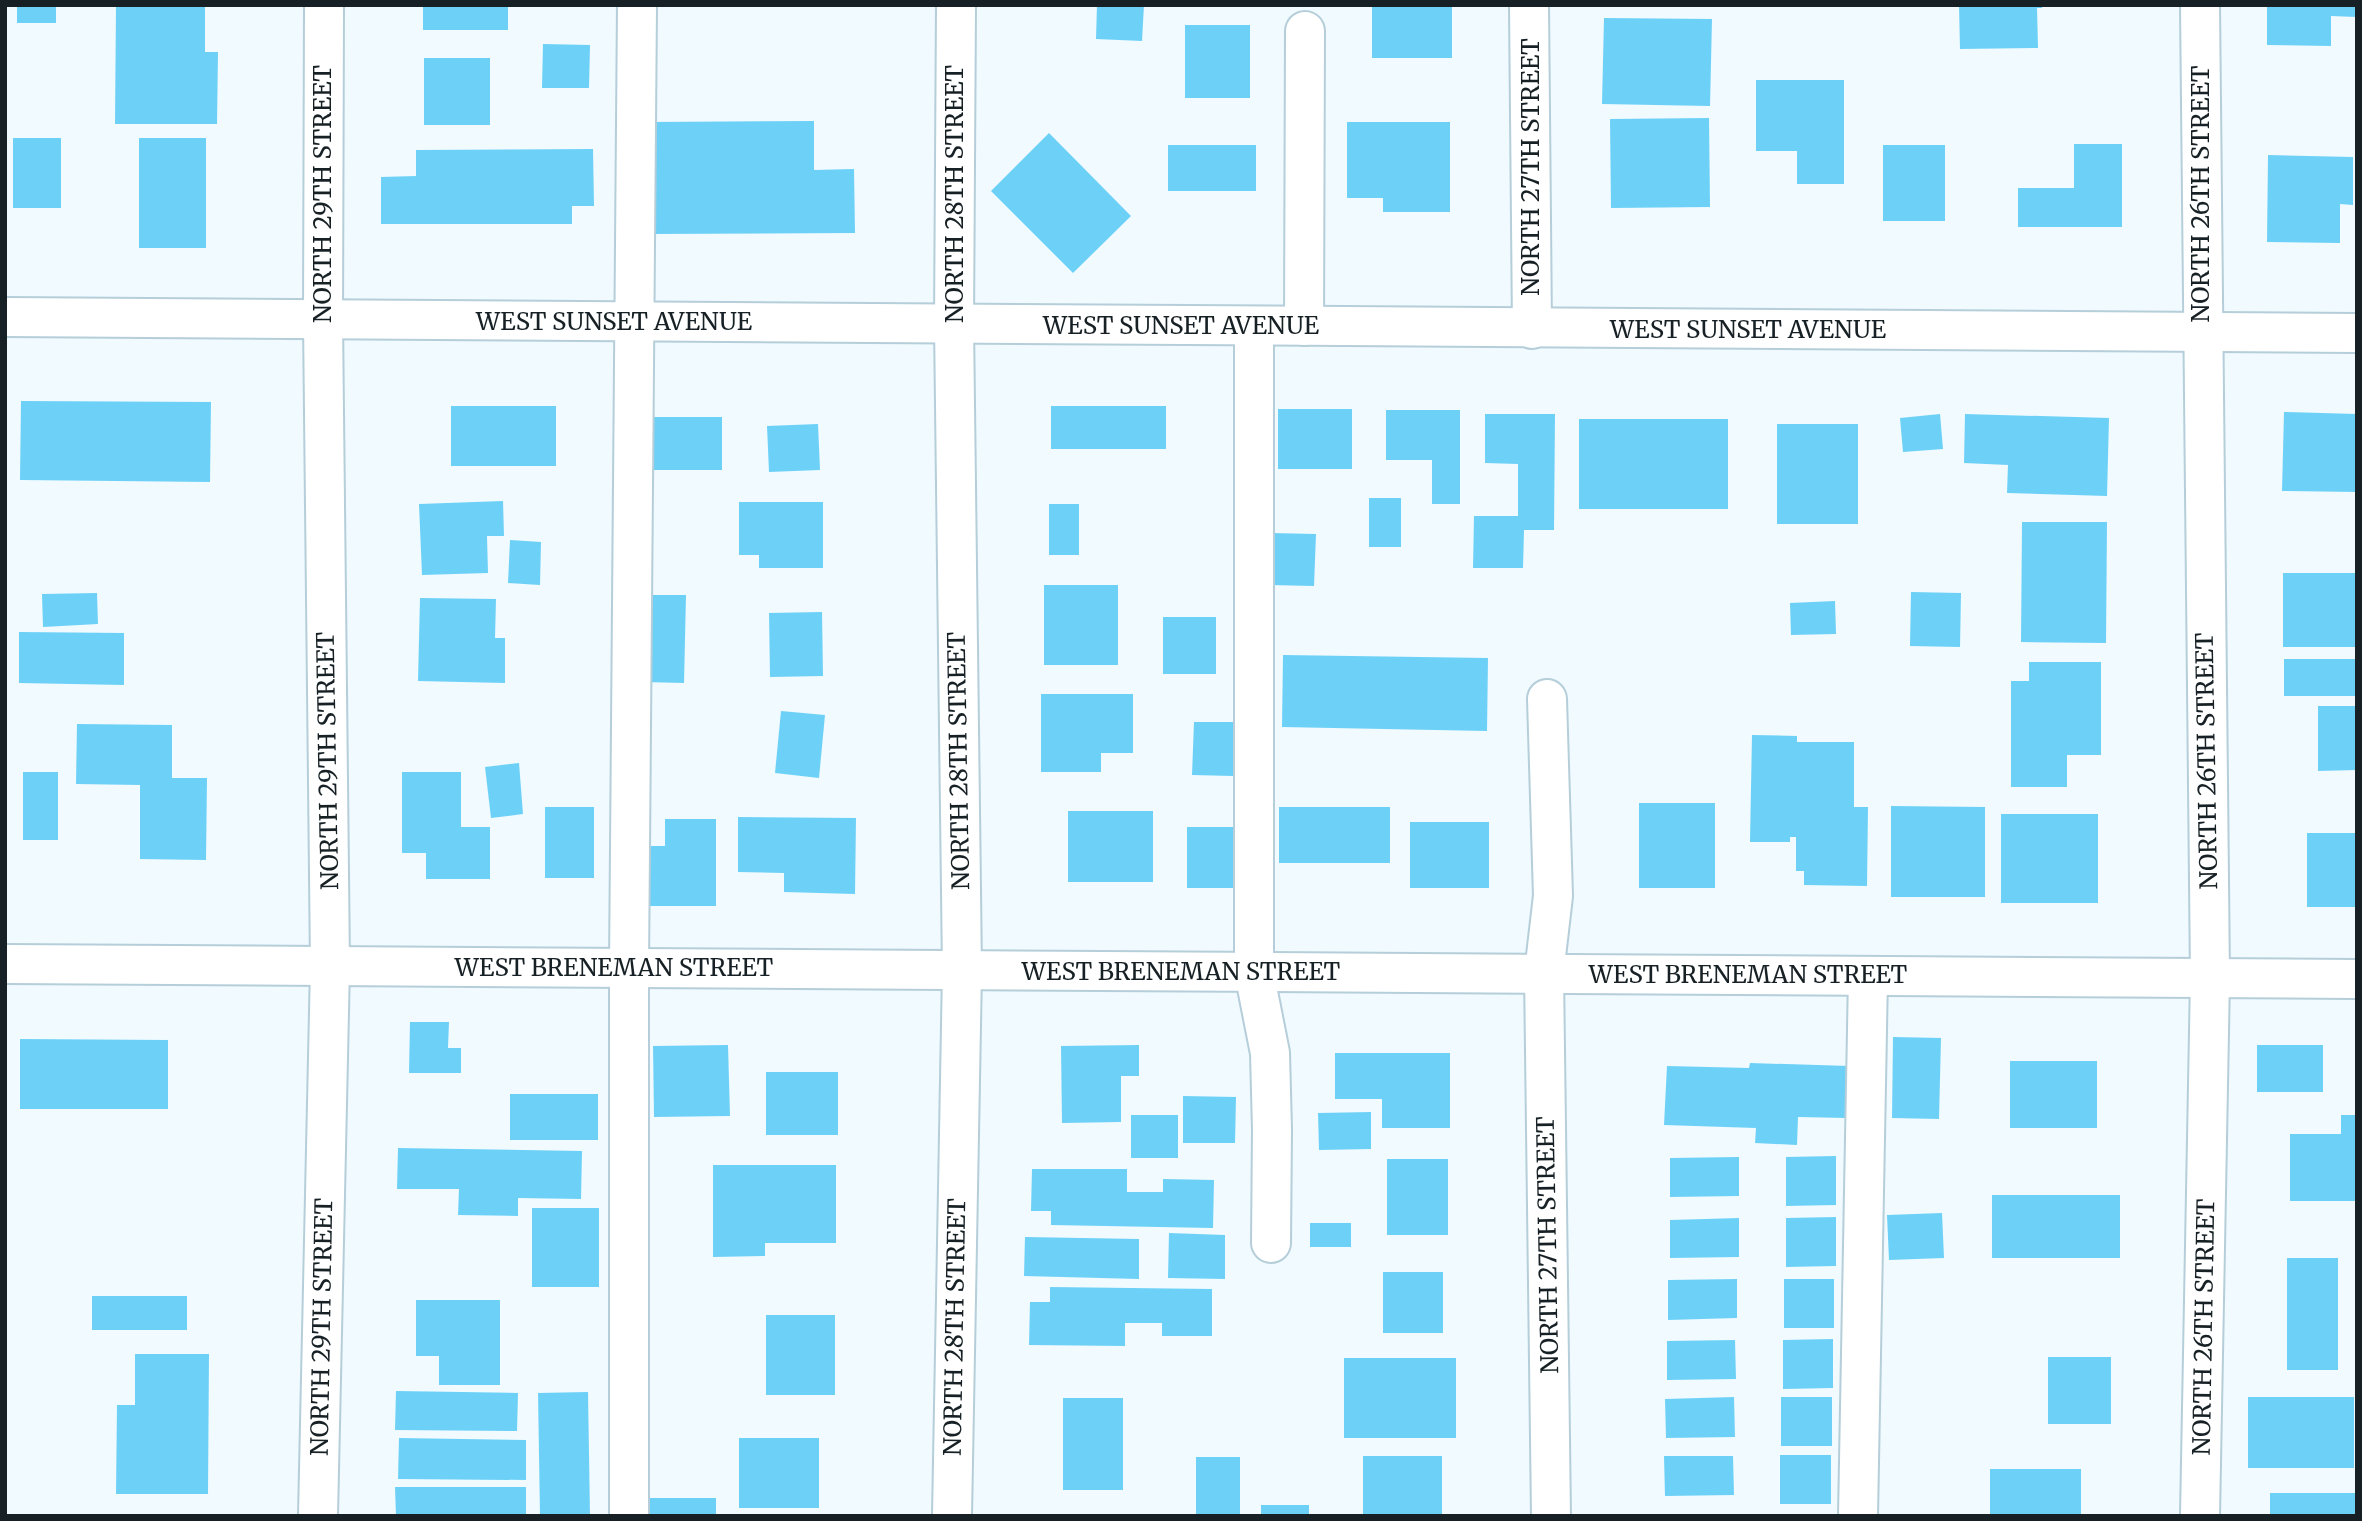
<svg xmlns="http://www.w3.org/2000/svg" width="2362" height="1521" viewBox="0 0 2362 1521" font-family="Merriweather,serif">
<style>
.building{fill:#6dd1f7}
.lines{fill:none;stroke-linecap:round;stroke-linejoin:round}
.minor-casing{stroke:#b5ced9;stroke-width:42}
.minor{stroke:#fff;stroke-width:38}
.labels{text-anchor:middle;stroke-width:5;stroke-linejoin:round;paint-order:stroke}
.street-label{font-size:24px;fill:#172125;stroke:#fff}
</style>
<rect width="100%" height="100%" fill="#f0faff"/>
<!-- building -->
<g class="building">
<rect x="17" y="5" width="39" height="18"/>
<path d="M 116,5 L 205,5 L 205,52 L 218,52 L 217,124 L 115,124 Z"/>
<rect x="423" y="5" width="85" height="25"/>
<path d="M 1097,5 L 1144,5 L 1142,41 L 1096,39 Z"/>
<rect x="1372" y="5" width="80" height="53"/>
<path d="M 1959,5 L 2042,5 L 2042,8 L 2037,8 L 2038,48 L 1960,49 Z"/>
<path d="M 2267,5 L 2357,5 L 2357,17 L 2331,16 L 2331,46 L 2267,45 Z"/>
<path d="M 1604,18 L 1712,19 L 1710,106 L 1602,104 Z"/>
<rect x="1185" y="25" width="65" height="73"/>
<path d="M 543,44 L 590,45 L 589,88 L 542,88 Z"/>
<rect x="424" y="58" width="66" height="67"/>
<path d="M 1756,80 L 1844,80 L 1844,184 L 1797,184 L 1797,151 L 1756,151 Z"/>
<path d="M 1709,118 L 1710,207 L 1611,208 L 1610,119 Z"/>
<path d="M 814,121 L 814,170 L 854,169 L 855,233 L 649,234 L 649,122 Z"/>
<path d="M 1347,122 L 1450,122 L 1450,212 L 1383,212 L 1383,198 L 1347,198 Z"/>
<path d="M 1049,133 L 1131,216 L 1073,273 L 991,191 Z"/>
<rect x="13" y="138" width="48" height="70"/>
<rect x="139" y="138" width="67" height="110"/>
<path d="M 2074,144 L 2122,144 L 2122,227 L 2018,227 L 2018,188 L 2074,188 Z"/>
<rect x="1168" y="145" width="88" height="46"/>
<rect x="1883" y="145" width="62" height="76"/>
<path d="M 593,149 L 594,206 L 572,206 L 572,224 L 381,224 L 381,177 L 416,176 L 416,150 Z"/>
<path d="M 2268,155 L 2353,157 L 2353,205 L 2340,204 L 2340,243 L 2267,242 Z"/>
<path d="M 21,401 L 211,402 L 210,482 L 20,480 Z"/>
<rect x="451" y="406" width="105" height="60"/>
<rect x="1051" y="406" width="115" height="43"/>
<rect x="1278" y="409" width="74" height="60"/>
<path d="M 1386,410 L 1460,410 L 1460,504 L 1432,504 L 1432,460 L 1386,460 Z"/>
<path d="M 2284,412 L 2357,414 L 2357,492 L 2282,491 Z"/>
<path d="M 1485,414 L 1555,414 L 1554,530 L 1524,530 L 1523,568 L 1473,568 L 1474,516 L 1518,516 L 1518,464 L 1485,463 Z"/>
<path d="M 1940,414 L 1943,449 L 1903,452 L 1900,418 Z"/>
<path d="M 1965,414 L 2109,418 L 2107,496 L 2007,493 L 2008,465 L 1964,463 Z"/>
<rect x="638" y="417" width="84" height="53"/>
<rect x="1579" y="419" width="149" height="90"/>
<path d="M 818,424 L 820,470 L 769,472 L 767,426 Z"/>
<rect x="1777" y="424" width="81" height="100"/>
<rect x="1369" y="498" width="32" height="49"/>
<path d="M 503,501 L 504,536 L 487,536 L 488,573 L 422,575 L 419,504 Z"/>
<path d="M 739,502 L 823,502 L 823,568 L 759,568 L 759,555 L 739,555 Z"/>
<rect x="1049" y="504" width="30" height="51"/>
<path d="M 2022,522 L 2107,522 L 2106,643 L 2021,642 Z"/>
<path d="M 1267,533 L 1316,534 L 1314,586 L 1265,585 Z"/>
<path d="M 510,540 L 541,542 L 540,585 L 508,583 Z"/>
<rect x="2283" y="573" width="74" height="74"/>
<rect x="1044" y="585" width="74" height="80"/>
<path d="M 1911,592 L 1961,593 L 1960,647 L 1910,646 Z"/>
<path d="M 97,593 L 98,624 L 43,627 L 42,594 Z"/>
<path d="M 643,595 L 686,595 L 684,683 L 643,682 Z"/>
<path d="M 420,598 L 496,599 L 495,638 L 505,638 L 505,683 L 418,681 Z"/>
<path d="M 1835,601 L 1836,634 L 1791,635 L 1790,603 Z"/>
<path d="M 822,612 L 823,676 L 770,677 L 769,613 Z"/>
<rect x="1163" y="617" width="53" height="57"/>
<path d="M 19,632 L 124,633 L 124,685 L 19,683 Z"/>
<path d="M 1283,655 L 1488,658 L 1487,731 L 1282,727 Z"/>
<rect x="2284" y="659" width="73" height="37"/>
<path d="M 2029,662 L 2101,662 L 2101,755 L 2067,755 L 2067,787 L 2011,787 L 2011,681 L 2029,681 Z"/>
<path d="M 1041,694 L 1133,694 L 1133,753 L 1101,753 L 1101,772 L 1041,772 Z"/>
<path d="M 2318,706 L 2357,706 L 2357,770 L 2318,771 Z"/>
<path d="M 781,711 L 825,715 L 819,778 L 775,773 Z"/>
<path d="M 1194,722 L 1234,722 L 1233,776 L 1192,775 Z"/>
<path d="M 77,724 L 172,725 L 172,778 L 207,778 L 206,860 L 140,859 L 140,785 L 76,784 Z"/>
<path d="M 1752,735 L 1797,736 L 1797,742 L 1854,742 L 1854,807 L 1868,807 L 1867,886 L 1804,885 L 1804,871 L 1796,871 L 1796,837 L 1790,837 L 1790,842 L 1750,842 Z"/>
<path d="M 519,763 L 523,814 L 491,818 L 485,767 Z"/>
<rect x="23" y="772" width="35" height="68"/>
<path d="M 402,772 L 461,772 L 461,827 L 490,827 L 490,879 L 426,879 L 426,853 L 402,853 Z"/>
<rect x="1639" y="803" width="76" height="85"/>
<path d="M 1891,806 L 1985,807 L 1985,897 L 1891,897 Z"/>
<rect x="545" y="807" width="49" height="71"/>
<rect x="1279" y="807" width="111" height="56"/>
<rect x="1068" y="811" width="85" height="71"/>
<rect x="2001" y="814" width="97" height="89"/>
<path d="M 738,817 L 856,818 L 855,894 L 784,892 L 784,873 L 738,872 Z"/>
<path d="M 665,819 L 716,819 L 716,906 L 647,906 L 647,846 L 665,846 Z"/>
<rect x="1410" y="822" width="79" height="66"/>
<rect x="1187" y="827" width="46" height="61"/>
<rect x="2307" y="833" width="50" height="74"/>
<path d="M 410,1022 L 449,1022 L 448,1048 L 461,1048 L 461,1073 L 409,1073 Z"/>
<path d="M 1893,1037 L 1941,1038 L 1939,1119 L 1892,1118 Z"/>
<path d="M 20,1039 L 168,1040 L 168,1109 L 20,1109 Z"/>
<path d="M 728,1045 L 730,1116 L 654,1117 L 653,1046 Z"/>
<path d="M 1139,1045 L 1139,1076 L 1121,1076 L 1121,1122 L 1062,1123 L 1061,1046 Z"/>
<rect x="2257" y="1045" width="66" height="47"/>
<path d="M 1335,1053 L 1450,1053 L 1450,1128 L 1382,1128 L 1382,1099 L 1335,1099 Z"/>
<rect x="2010" y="1061" width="87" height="67"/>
<path d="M 1750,1063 L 1849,1066 L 1847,1118 L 1798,1117 L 1797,1145 L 1755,1143 L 1756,1128 L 1664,1125 L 1667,1066 L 1749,1068 Z"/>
<rect x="766" y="1072" width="72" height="63"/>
<rect x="510" y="1094" width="88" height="46"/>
<path d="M 1183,1096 L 1236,1097 L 1235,1143 L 1183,1143 Z"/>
<path d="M 1371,1112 L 1371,1149 L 1319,1150 L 1318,1113 Z"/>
<rect x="1131" y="1115" width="47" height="43"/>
<path d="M 2341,1115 L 2357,1115 L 2357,1201 L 2290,1201 L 2290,1134 L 2341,1134 Z"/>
<path d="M 398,1148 L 582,1151 L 581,1199 L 518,1198 L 518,1216 L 458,1215 L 459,1189 L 397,1189 Z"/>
<path d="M 1836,1156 L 1836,1205 L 1786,1206 L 1786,1157 Z"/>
<path d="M 1739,1157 L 1739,1196 L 1670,1197 L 1670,1158 Z"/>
<rect x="1387" y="1159" width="61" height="76"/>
<path d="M 713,1165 L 836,1165 L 836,1243 L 765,1243 L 765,1256 L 713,1257 Z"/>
<path d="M 1032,1169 L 1127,1169 L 1127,1192 L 1163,1192 L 1163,1179 L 1214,1180 L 1213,1228 L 1051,1225 L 1051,1211 L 1031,1211 Z"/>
<rect x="1992" y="1195" width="128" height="63"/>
<rect x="532" y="1208" width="67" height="79"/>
<path d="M 1942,1213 L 1944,1258 L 1889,1260 L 1887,1215 Z"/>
<path d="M 1836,1217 L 1836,1266 L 1786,1267 L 1786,1218 Z"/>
<path d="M 1739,1218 L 1739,1257 L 1670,1258 L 1670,1220 Z"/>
<rect x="1310" y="1223" width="41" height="24"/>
<path d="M 1169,1233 L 1225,1235 L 1225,1279 L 1168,1278 Z"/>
<path d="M 1025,1237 L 1139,1239 L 1139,1279 L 1024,1276 Z"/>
<rect x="2287" y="1258" width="51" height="112"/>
<rect x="1383" y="1272" width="60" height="61"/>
<path d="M 1737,1279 L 1737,1318 L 1668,1320 L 1668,1280 Z"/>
<rect x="1784" y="1279" width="50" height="49"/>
<path d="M 1050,1287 L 1212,1289 L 1212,1336 L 1162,1336 L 1162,1323 L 1125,1323 L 1125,1346 L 1029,1345 L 1030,1302 L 1050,1302 Z"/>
<rect x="92" y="1296" width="95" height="34"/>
<path d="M 416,1300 L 500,1300 L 500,1385 L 439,1385 L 439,1356 L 416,1356 Z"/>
<rect x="766" y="1315" width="69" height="80"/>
<path d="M 1833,1339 L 1833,1388 L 1783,1389 L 1783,1340 Z"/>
<path d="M 1735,1340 L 1736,1379 L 1667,1380 L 1667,1341 Z"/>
<path d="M 135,1354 L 209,1354 L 208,1494 L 116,1494 L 117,1405 L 135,1405 Z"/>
<rect x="2048" y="1357" width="63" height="67"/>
<rect x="1344" y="1358" width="112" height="80"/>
<path d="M 396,1391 L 518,1393 L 517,1431 L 395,1430 Z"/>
<path d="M 588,1392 L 590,1516 L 540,1516 L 538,1393 Z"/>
<path d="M 1734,1397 L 1735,1437 L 1666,1438 L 1665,1399 Z"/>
<rect x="1781" y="1397" width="51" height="49"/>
<rect x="2248" y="1397" width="106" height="71"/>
<rect x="1063" y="1398" width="60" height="92"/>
<path d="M 399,1438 L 526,1440 L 526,1480 L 398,1479 Z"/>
<rect x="739" y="1438" width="80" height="70"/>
<rect x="1780" y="1455" width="51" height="49"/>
<rect x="1363" y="1456" width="79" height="60"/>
<path d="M 1664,1456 L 1733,1456 L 1734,1495 L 1665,1496 Z"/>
<rect x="1196" y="1457" width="44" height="59"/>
<rect x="1990" y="1469" width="91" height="47"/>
<path d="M 395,1487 L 526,1487 L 526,1516 L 396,1516 Z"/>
<rect x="2270" y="1493" width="87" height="23"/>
<rect x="644" y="1498" width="72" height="18"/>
<rect x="1261" y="1505" width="48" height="11"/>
</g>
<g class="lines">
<defs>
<g id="minor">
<path d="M 1529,5 L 1532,329"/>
<path d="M 2200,5 L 2210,978 L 2200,1516"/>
<path d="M 5,317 L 2357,333"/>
<path d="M 1254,326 L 1254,972 L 1270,1053 L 1272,1130 L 1271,1243"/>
<path d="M 1304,326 L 1305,31"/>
<path d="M 1547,699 L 1553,896 L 1544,973 L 1551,1516"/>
<path d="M 5,964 L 2357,979"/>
<path d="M 318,1516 L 330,966 L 323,320 L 324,5"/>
<path d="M 629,1516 L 629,968 L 637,5"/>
<path d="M 952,1516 L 962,971 L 954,324 L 956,5"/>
<path d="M 1858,1516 L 1868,976"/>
</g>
</defs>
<!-- minor casing -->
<use href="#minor" class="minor-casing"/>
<!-- minor -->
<use href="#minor" class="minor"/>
</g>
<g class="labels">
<!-- street labels -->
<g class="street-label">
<text transform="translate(1531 167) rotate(-90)" y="8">NORTH 27TH STREET</text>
<text transform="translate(323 194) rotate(-90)" y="8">NORTH 29TH STREET</text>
<text transform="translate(955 194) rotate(-90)" y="8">NORTH 28TH STREET</text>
<text transform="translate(2201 194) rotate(-90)" y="8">NORTH 26TH STREET</text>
<text x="614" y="330">WEST SUNSET AVENUE</text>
<text x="1181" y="334">WEST SUNSET AVENUE</text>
<text x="1748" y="338">WEST SUNSET AVENUE</text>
<text transform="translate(328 761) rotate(-91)" y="8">NORTH 29TH STREET</text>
<text transform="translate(959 761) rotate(-91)" y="8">NORTH 28TH STREET</text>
<text transform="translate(2207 761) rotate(-91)" y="8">NORTH 26TH STREET</text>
<text x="614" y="976">WEST BRENEMAN STREET</text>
<text x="1181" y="980">WEST BRENEMAN STREET</text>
<text x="1748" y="983">WEST BRENEMAN STREET</text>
<text transform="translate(1548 1245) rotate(-91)" y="8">NORTH 27TH STREET</text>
<text transform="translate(322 1327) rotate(-89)" y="8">NORTH 29TH STREET</text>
<text transform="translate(955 1327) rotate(-89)" y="8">NORTH 28TH STREET</text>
<text transform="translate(2204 1327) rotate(-89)" y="8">NORTH 26TH STREET</text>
</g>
</g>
<!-- border -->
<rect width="2362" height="1521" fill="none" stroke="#172125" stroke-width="14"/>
</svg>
